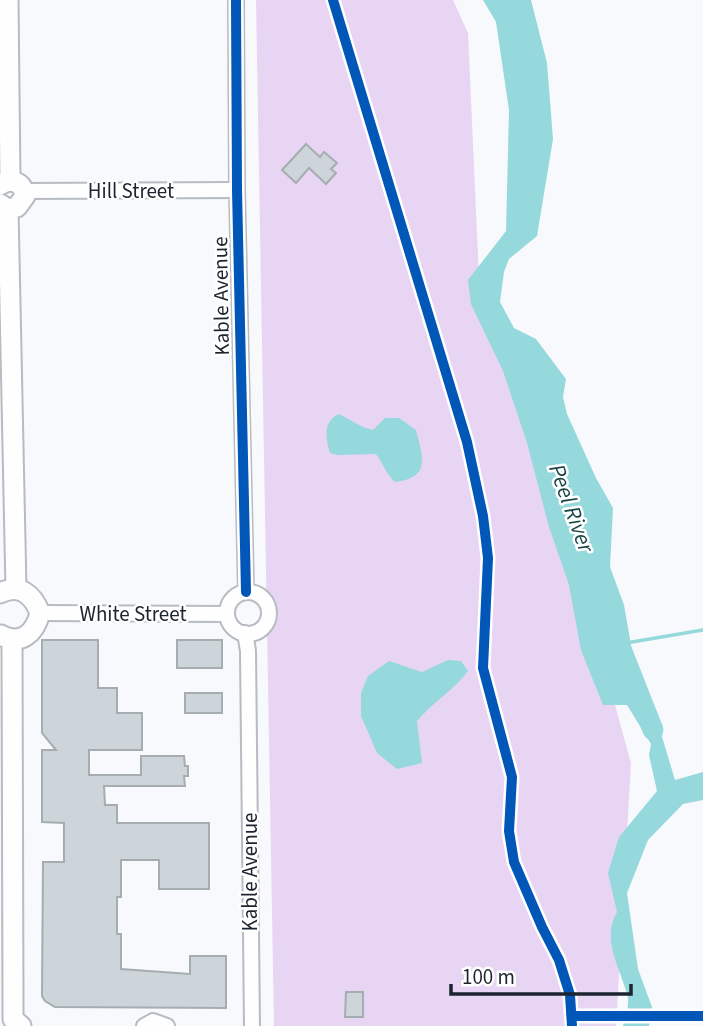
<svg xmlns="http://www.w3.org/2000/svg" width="703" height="1026" viewBox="0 0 703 1026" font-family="'Source Sans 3',sans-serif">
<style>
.green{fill:#e8d5f3}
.water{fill:#96d9dc}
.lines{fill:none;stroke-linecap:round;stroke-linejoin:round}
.stream{stroke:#96d9dc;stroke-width:3.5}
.river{stroke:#96d9dc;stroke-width:21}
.building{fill:#cdd5da;stroke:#a5adb1;stroke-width:2}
.minor-casing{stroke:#b7bbc2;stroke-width:18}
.major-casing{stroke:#b7bbc2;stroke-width:23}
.minor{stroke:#fefeff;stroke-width:14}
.major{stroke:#fefeff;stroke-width:19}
.cycleway-casing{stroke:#fff;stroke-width:15}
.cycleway{stroke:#0057b8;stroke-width:10}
.labels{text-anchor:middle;stroke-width:5;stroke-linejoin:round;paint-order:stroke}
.street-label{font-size:21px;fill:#1c242f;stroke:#fff}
.water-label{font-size:23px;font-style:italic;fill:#184445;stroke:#fff}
</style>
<rect width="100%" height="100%" fill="#f7f9fc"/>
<!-- green -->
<path class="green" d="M 256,0 L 453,0 L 468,33 L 480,300 L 523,371 L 631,763 L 616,1026 L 274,1026 Z"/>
<!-- water -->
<g class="water">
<path d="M 483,0 L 531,0 L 547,63 L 553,139 L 537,236 L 509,259 L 504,272 L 500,302 L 514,328 L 536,339 L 566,379 L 563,397 L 567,414 L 596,478 L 613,508 L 610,567 L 624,605 L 633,656 L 630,697 L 646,705 L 660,730 L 675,780 L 703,772 L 703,800 L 683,804 L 648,840 L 627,893 L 638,969 L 652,1007 L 649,1026 L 623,1026 C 625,1018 629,1007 628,998 C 622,970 600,941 617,912 L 608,873 L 619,837 L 657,791 L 649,755 L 651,744 L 627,705 L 603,705 L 581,650 L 569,585 L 549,527 L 527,443 L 503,371 L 471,304 L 468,280 L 506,231 L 509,110 L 496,22 Z"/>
<path d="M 339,414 L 363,427 L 373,430 L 385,418 L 399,418 L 416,430 C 423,457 431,478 395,482 C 386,474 383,463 376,454 L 338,455 L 330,453 C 326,438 322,422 339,414 Z"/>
<path d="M 448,660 L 461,661 L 468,671 C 454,690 433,702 417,721 L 422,763 L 397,769 L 377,753 L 361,716 L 361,693 L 368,676 L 389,661 L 422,672 Z"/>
</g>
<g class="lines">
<!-- stream -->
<path class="stream" d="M 626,643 L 703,630"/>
<!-- river -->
<path class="river" d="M 621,649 L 653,730"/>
</g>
<!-- building -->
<g class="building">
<path d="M 306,144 L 320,157 L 324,152 L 337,163 L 331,169 L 336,173 L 326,184 L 309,168 L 296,183 L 282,170 Z"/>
<path d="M 42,640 L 98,640 L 98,688 L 117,688 L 117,713 L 142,713 L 142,750 L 89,750 L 89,775 L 141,775 L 141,756 L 184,756 L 185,766 L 188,766 L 188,776 L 184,776 L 185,786 L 104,786 L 105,805 L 117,805 L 117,823 L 209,823 L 209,889 L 159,889 L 159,860 L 121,860 L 121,897 L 117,897 L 117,934 L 121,934 L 121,969 L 190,974 L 190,956 L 226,956 L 226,1008 L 55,1007 L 45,1001 L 42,996 L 43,862 L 64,862 L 64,823 L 42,822 L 42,750 L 56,750 L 42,733 Z"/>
<rect x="177" y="640" width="45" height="28"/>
<rect x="185" y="693" width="37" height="20"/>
<path d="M 346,992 L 363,992 L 363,1017 L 345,1017 Z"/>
</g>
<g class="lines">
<defs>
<g id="minor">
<path d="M 236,0 L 237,190 L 246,592"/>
<path d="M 24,191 L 237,190"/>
<circle cx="248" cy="613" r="21"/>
<path d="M 40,613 L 227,614"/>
<path d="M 245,633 L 248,651 L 252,1026"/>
<path d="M 144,1026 L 153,1021 L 167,1026"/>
</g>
<g id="major">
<path d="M 8,0 L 10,181"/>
<path d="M 0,185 C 11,177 23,182 25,196 L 17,207 L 8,209 L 0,204"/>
<path d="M 8,209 L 16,589"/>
<path d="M 0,593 C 20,583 33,595 40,613 C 35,633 21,646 1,635"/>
<path d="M 12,640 L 13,1008 L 13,1019 L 21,1026"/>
</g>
</defs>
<!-- minor casing -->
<use href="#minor" class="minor-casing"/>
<!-- major casing -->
<use href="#major" class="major-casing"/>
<!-- minor -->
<use href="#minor" class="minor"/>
<!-- major -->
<use href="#major" class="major"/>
<defs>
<g id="cycleway">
<path d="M 236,0 L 237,190 L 246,592"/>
<path d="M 333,0 L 467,442 L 483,516 L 488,558 L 483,668 L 512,777 L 509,831 L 514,862 L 542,927 L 559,960 L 570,995 L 572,1026"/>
<path d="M 572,1016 L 703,1016"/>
</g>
</defs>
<!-- cycleway casing -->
<use href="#cycleway" class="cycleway-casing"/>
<!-- cycleway -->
<use href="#cycleway" class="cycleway"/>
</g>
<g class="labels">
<!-- street labels -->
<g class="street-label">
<text x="131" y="198">Hill Street</text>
<text transform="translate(221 296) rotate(-91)" y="7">Kable Avenue</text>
<text x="133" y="621">White Street</text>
<text transform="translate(250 872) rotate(-90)" y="7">Kable Avenue</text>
</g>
<!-- water labels -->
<g class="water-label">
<text transform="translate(572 508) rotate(70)" y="8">Peel River</text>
</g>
</g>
<!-- scale -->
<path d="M451 984v10h180v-10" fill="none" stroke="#1c242f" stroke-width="3.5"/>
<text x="462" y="984" font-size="21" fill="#1c242f" stroke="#ffffff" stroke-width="5" paint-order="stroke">100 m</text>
</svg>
